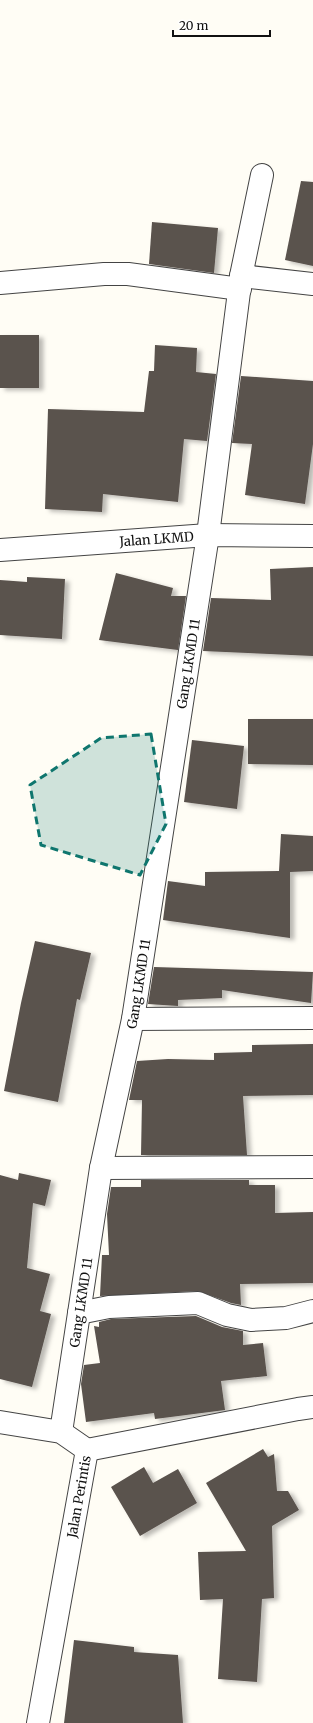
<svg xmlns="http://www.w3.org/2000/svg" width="313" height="1723" viewBox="0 0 313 1723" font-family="Merriweather,serif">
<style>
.building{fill:#5a524d;filter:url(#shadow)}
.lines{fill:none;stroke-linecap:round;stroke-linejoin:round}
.minor-casing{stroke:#444;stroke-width:24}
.minor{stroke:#fff;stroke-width:22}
.marked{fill:#0f766e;fill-opacity:0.2;stroke:#0f766e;stroke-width:3;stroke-dasharray:8 5;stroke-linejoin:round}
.labels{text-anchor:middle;stroke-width:4;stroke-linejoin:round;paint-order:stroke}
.street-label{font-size:13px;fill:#111;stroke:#fff}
</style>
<defs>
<filter id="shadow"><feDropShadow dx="4.5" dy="2.5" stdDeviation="2" flood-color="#0004"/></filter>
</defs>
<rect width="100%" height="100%" fill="#fffdf5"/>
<!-- building -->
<g class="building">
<path d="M 301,181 L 313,182 L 313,266 L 285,260 Z"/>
<path d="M 152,222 L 218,228 L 214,273 L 149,264 Z"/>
<rect x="0" y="335" width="39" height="53"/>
<path d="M 155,345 L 197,348 L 196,372 L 216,374 L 207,441 L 184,439 L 178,502 L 103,494 L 102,512 L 45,509 L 48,409 L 144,412 L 149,371 L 154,371 Z"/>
<path d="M 241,376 L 313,381 L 313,444 L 305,504 L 245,495 L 252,444 L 232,443 Z"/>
<path d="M 313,567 L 313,656 L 203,651 L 211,598 L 271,600 L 270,569 Z"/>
<path d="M 116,573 L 173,588 L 171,596 L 186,596 L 178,650 L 99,640 Z"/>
<path d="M 27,577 L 65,579 L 62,639 L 0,635 L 0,580 L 27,582 Z"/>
<path d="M 248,719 L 313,719 L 313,765 L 248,764 Z"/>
<path d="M 192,740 L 244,746 L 237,809 L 184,802 Z"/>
<path d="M 281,834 L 313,836 L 313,871 L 290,872 L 290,938 L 163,920 L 168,881 L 205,886 L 205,872 L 279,871 Z"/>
<path d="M 35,941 L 91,953 L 80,1000 L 77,999 L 58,1102 L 4,1091 L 21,1003 Z"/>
<path d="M 154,967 L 313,972 L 311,1003 L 222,990 L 222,998 L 178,1000 L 178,1006 L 148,1004 Z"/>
<path d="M 313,1044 L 313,1095 L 243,1096 L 247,1155 L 141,1155 L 142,1100 L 129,1100 L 137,1061 L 168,1059 L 214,1060 L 214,1053 L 252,1052 L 252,1045 Z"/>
<path d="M 19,1173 L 51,1180 L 45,1206 L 33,1203 L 27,1268 L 50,1274 L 40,1311 L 51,1314 L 32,1387 L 0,1379 L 0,1175 L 18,1180 Z"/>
<path d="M 141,1180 L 249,1180 L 249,1185 L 275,1185 L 275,1213 L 313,1212 L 313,1283 L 240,1284 L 241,1305 L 231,1303 L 198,1291 L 100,1296 L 102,1255 L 109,1255 L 107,1214 L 111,1187 L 141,1187 Z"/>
<path d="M 196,1316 L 222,1327 L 243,1331 L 243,1345 L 263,1343 L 267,1376 L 221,1381 L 225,1410 L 155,1419 L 154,1413 L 86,1422 L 81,1384 L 84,1365 L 100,1363 L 94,1326 L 99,1327 L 99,1322 L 111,1319 Z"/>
<path d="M 263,1449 L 268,1457 L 274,1454 L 277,1491 L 288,1491 L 299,1510 L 272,1526 L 274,1598 L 262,1599 L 257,1682 L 218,1679 L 223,1599 L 200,1600 L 198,1552 L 246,1551 L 206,1483 Z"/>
<path d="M 144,1467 L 153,1483 L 178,1469 L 197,1503 L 140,1536 L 111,1487 Z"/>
<path d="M 74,1640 L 134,1647 L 134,1652 L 178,1655 L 183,1723 L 64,1723 Z"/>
</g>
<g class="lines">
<defs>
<g id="minor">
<path d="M 241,276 L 313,284"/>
<path d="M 0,283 L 104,274 L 128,274 L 240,289"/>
<path id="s1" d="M 0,550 L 208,535 L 313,536"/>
<path d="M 133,1019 L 313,1018"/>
<path d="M 101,1168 L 313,1167"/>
<path d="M 79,1313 L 109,1307 L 198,1303 L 227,1315 L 251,1320 L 286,1318 L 313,1311"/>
<path d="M 0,1422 L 61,1432 L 87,1450"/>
<path id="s2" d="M 61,1432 L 101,1168 L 133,1019 L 208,535 L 241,276 L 262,175"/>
<path d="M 87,1450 L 298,1409 L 313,1407"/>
<path id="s3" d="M 38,1723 L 87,1450"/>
</g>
</defs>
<!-- minor casing -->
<use href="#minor" class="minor-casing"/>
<!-- minor -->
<use href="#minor" class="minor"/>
</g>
<!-- marked area -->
<path class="marked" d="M 151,734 L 166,824 L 140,875 L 41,845 L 30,785 L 101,738 Z"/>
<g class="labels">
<!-- street labels -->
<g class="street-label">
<text dy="5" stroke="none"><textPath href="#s1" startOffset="157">Jalan LKMD</textPath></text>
<text dy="5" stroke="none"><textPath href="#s2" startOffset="779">Gang LKMD 11</textPath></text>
<text dy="5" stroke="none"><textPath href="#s2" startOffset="455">Gang LKMD 11</textPath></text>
<text dy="5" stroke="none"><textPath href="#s2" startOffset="131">Gang LKMD 11</textPath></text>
<text dy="5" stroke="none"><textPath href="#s3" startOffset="230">Jalan Perintis</textPath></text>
</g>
</g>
<!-- scale -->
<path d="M173 30v6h97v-6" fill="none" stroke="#111111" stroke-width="2"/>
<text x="179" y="30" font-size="12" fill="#111111" stroke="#ffffff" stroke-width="3" paint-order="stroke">20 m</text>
</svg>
